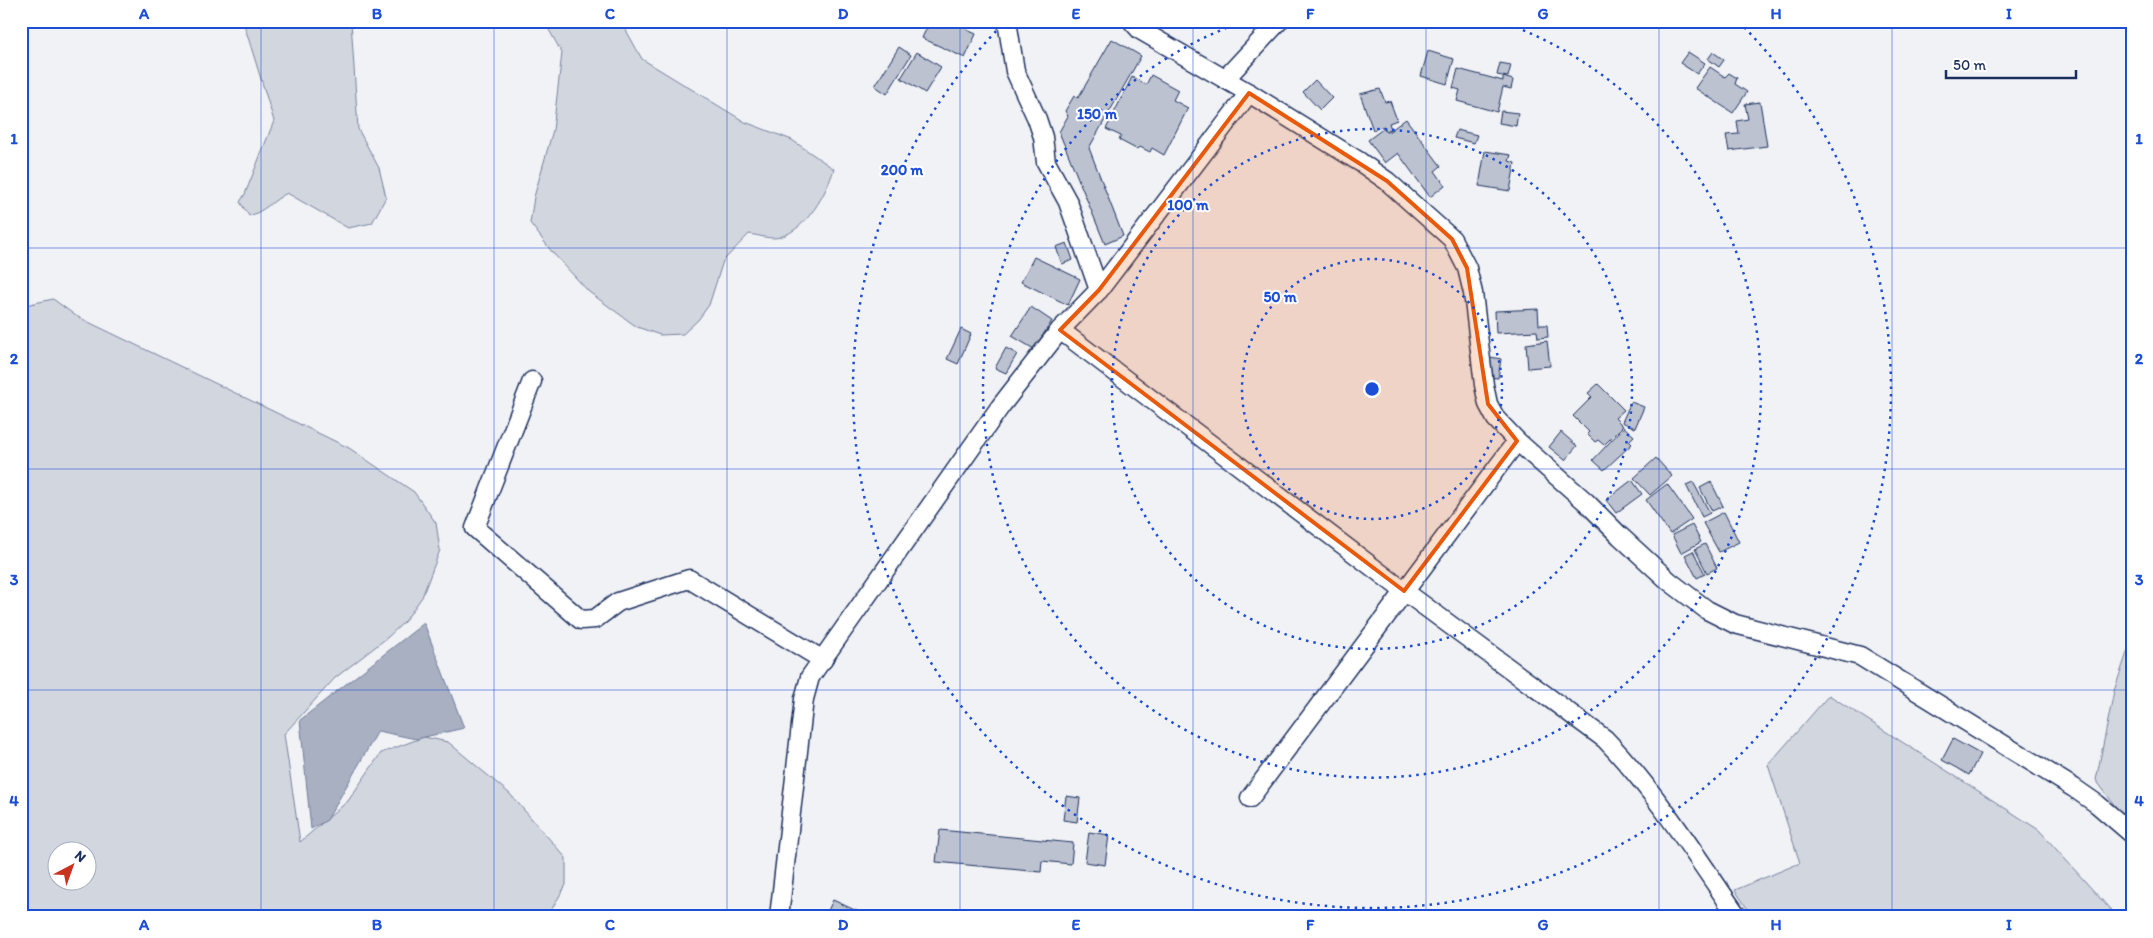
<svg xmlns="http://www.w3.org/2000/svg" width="2153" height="938" viewBox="0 0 2153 938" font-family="Itim,sans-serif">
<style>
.green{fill:#d2d6df;stroke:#76829e;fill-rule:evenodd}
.water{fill:#a8b0c2;stroke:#707c9a}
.building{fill:#bcc2d0;stroke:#1b2f5e}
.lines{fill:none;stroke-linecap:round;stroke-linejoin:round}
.street-casing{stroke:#1b2f5e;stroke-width:21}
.street{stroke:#fff;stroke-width:18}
.marked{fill:#e8590c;fill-opacity:0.2;stroke:#e8590c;stroke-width:4;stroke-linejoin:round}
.grid{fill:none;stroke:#1d4ed8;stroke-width:1;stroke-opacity:0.55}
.ring{fill:none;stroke:#1d4ed8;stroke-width:2.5;stroke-dasharray:2.5 5}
.centre{fill:#1d4ed8;stroke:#fff;stroke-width:2.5}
.ring-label{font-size:15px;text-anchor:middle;font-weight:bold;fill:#1d4ed8;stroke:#fff;stroke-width:4;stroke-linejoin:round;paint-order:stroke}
.neatline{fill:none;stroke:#1d4ed8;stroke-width:2}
.grid-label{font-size:16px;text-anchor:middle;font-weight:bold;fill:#1d4ed8}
</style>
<rect width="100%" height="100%" fill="#f1f2f5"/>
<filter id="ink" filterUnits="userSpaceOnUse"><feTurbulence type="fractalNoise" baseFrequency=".02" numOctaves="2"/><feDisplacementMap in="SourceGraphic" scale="10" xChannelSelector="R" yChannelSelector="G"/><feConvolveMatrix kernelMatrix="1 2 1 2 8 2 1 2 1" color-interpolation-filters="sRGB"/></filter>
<g filter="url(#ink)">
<!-- green -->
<g class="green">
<path d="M 243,21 L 351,21 L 358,129 L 379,168 L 386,197 L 372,223 L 348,228 L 287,193 C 274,200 263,212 249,216 L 240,202 L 245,194 L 274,121 Z"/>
<path d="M 544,21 L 621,21 L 642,59 L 745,122 L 792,140 L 834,169 C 826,194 807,229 780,237 C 772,240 757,235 749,234 L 723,261 L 709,305 L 698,320 L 683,334 L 660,335 L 637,327 L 589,292 L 552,252 L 530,223 L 534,197 L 553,130 L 562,53 Z"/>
<path d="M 53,299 L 76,316 L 349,448 L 414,492 L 436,523 L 440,550 L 422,597 L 405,621 L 388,637 L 335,678 L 284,734 L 300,842 L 348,801 L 381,753 L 424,737 L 448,742 L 510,794 L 566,858 L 566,885 L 550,912 L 537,917 L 21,917 L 21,306 ZM 58,850 L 88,850 L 88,880 L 58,880 Z"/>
<path d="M 2132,638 L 2132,829 L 2096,780 L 2114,691 Z"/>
<path d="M 1829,695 L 2039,830 L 2117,917 L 1753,917 L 1735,890 L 1800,863 L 1768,765 Z"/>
</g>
<!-- water -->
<path class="water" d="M 424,623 L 464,728 L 416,739 L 378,731 L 327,820 L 311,829 L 300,720 Z"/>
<!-- building -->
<g class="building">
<path d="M 930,21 L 948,21 L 954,24 L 955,21 L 971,21 L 967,30 L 976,34 L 965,58 L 922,38 Z"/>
<path d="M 1112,39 L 1141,56 L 1089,148 L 1123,236 L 1105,244 L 1059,132 L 1068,116 L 1065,111 L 1074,96 L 1078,98 Z"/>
<path d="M 899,47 L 911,55 L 887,94 L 875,86 Z"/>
<path d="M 1428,51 L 1454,59 L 1447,84 L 1421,76 Z"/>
<path d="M 917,52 L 941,67 L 925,93 L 901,78 Z"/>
<path d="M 1688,52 L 1705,63 L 1697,74 L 1680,63 Z"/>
<path d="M 1713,52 L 1724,60 L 1719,67 L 1708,59 Z"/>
<path d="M 1500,63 L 1511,65 L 1508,77 L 1497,75 Z"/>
<path d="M 1710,67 L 1725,77 L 1729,73 L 1737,78 L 1735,84 L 1747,92 L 1733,113 L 1695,88 Z"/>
<path d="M 1458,69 L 1503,81 L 1503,77 L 1513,80 L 1511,89 L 1503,87 L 1497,112 L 1457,101 L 1460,90 L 1453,88 Z"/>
<path d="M 1151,75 L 1178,90 L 1173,100 L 1188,108 L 1164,155 L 1152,148 L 1150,152 L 1140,147 L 1136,149 L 1119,140 L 1121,136 L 1106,129 L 1132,77 L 1146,85 Z"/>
<path d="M 1315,80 L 1332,98 L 1320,110 L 1303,92 Z"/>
<path d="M 1380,89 L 1385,102 L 1390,101 L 1397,120 L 1389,123 L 1391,129 L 1386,131 L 1384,126 L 1373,130 L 1360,94 Z"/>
<path d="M 1760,102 L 1767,146 L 1729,151 L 1726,135 L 1739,134 L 1737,121 L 1748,119 L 1745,104 Z"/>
<path d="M 1501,111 L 1518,113 L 1516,126 L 1499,123 Z"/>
<path d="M 1406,119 L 1441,166 L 1435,171 L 1445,185 L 1430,197 L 1398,153 L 1385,163 L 1368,140 L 1384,128 L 1387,133 Z"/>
<path d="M 1457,130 L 1477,135 L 1474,143 L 1454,138 Z"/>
<path d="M 1485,151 L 1511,155 L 1509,161 L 1515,163 L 1510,191 L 1479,186 Z"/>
<path d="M 1067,243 L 1073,260 L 1062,264 L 1056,247 Z"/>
<path d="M 1034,257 L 1080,279 L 1068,305 L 1021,282 Z"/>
<path d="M 1031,307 L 1052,321 L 1034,349 L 1012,336 Z"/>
<path d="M 1538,309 L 1539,325 L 1547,325 L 1548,337 L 1538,338 L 1537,331 L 1496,333 L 1495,311 Z"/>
<path d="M 961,329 L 971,334 L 958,364 L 947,359 Z"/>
<path d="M 1547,341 L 1550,366 L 1528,368 L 1526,344 Z"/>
<path d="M 1006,348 L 1017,354 L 1006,373 L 995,368 Z"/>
<path d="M 1490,357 L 1501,359 L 1498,378 L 1487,377 Z"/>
<path d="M 1598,384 L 1624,410 L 1615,418 L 1623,426 L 1604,445 L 1598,440 L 1595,442 L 1587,434 L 1589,432 L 1573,416 L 1592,397 L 1588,393 Z"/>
<path d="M 1631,402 L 1644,407 L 1635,428 L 1622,422 Z"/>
<path d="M 1624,427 L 1634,436 L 1629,441 L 1632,444 L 1604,470 L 1593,460 Z"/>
<path d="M 1561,432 L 1577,446 L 1565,460 L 1549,447 Z"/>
<path d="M 1656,458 L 1672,476 L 1650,495 L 1634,478 Z"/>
<path d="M 1632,480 L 1642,494 L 1616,513 L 1606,500 Z"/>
<path d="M 1693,482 L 1710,513 L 1702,517 L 1686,485 Z"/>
<path d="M 1711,482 L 1723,506 L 1712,511 L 1700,488 Z"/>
<path d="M 1667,484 L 1692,519 L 1670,534 L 1646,500 Z"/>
<path d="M 1724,512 L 1739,542 L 1719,552 L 1703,523 Z"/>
<path d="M 1692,525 L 1701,542 L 1681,553 L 1672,535 Z"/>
<path d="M 1705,544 L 1717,568 L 1707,573 L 1695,549 Z"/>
<path d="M 1693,551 L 1705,574 L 1697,578 L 1685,555 Z"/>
<path d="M 1953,739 L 1980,754 L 1969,775 L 1942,760 Z"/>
<path d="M 1066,796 L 1080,798 L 1077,822 L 1063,820 Z"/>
<path d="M 940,830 L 1073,843 L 1071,864 L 1042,861 L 1041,872 L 936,862 Z"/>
<path d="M 1089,832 L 1109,835 L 1105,865 L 1085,862 Z"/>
<path d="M 833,900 L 870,917 L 825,917 Z"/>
</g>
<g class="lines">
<defs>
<g id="street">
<path d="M 1007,21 L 1015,71 L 1037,119 L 1043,137 L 1046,162 L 1068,202 L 1099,290"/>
<path d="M 1132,21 L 1140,30 L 1249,93 L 1360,162 L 1387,181 L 1452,239 L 1467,268 L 1473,293 L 1484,385 L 1488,404 L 1496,419 L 1517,441 L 1586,502 L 1620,536 L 1669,581 L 1707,610 L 1735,624 L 1860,656 L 2074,788 L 2097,804 L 2132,834"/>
<path d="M 1225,79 L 1279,21"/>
<path d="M 1060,330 L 1404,591 L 1605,739 C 1656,792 1696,856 1738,917"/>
<path d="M 532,381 L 475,528 L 581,620 L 595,619 L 618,602 L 689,579 L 823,660"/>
<path d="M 1250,798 L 1517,441"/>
<path d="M 779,917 L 804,699 L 810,677 L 1000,407 L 1060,330 L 1099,290 L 1249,93"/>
</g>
</defs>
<!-- street casing -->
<use href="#street" class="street-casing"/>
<!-- street -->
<use href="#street" class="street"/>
</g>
</g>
<!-- marked area -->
<path class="marked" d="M 1249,93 L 1387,181 L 1452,239 L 1467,268 L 1488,404 L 1517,441 L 1404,591 L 1060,330 L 1099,290 Z"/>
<!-- grid -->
<path class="grid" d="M 261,21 L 261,917M 494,21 L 494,917M 727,21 L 727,917M 960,21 L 960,917M 1193,21 L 1193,917M 1426,21 L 1426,917M 1659,21 L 1659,917M 1892,21 L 1892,917M 21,248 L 2132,248M 21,469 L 2132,469M 21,690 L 2132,690"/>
<!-- distance rings -->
<g class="ring">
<circle cx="1372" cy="389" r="130"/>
<circle cx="1372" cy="389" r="260"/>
<path d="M1502 22A389 389 0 1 1 1242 22"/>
<path d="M1739 22A519 519 0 1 1 1005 22"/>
</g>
<circle cx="1372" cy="389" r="8" class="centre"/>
<g class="ring-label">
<text x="1097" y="119">150 m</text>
<text x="902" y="175">200 m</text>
<text x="1188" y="210">100 m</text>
<text x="1280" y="302">50 m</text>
</g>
<!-- margin -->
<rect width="2153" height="938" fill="none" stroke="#fff" stroke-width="55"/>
<!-- north arrow -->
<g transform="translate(72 866) rotate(41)"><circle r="24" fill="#ffffff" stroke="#a4acbf"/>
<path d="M0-4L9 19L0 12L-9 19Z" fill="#c8321e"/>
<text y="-8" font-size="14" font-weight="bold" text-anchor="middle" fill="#1b2f5e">N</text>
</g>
<!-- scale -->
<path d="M1946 70v8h130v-8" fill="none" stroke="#1b2f5e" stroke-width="2.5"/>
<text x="1953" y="70" font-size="15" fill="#1b2f5e" stroke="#ffffff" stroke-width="4" paint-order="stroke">50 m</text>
<rect x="28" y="28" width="2098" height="882" class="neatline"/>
<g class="grid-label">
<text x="144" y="19">A</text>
<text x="377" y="19">B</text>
<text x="610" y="19">C</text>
<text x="843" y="19">D</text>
<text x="1076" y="19">E</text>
<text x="1310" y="19">F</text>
<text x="1543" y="19">G</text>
<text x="1776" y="19">H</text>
<text x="2009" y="19">I</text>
<text x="14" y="144">1</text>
<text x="2139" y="144">1</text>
<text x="14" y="364">2</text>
<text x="2139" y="364">2</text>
<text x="14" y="585">3</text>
<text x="2139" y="585">3</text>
<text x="14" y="806">4</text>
<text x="2139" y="806">4</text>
<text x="144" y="930">A</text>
<text x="377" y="930">B</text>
<text x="610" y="930">C</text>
<text x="843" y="930">D</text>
<text x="1076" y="930">E</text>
<text x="1310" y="930">F</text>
<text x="1543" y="930">G</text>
<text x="1776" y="930">H</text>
<text x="2009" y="930">I</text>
</g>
</svg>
